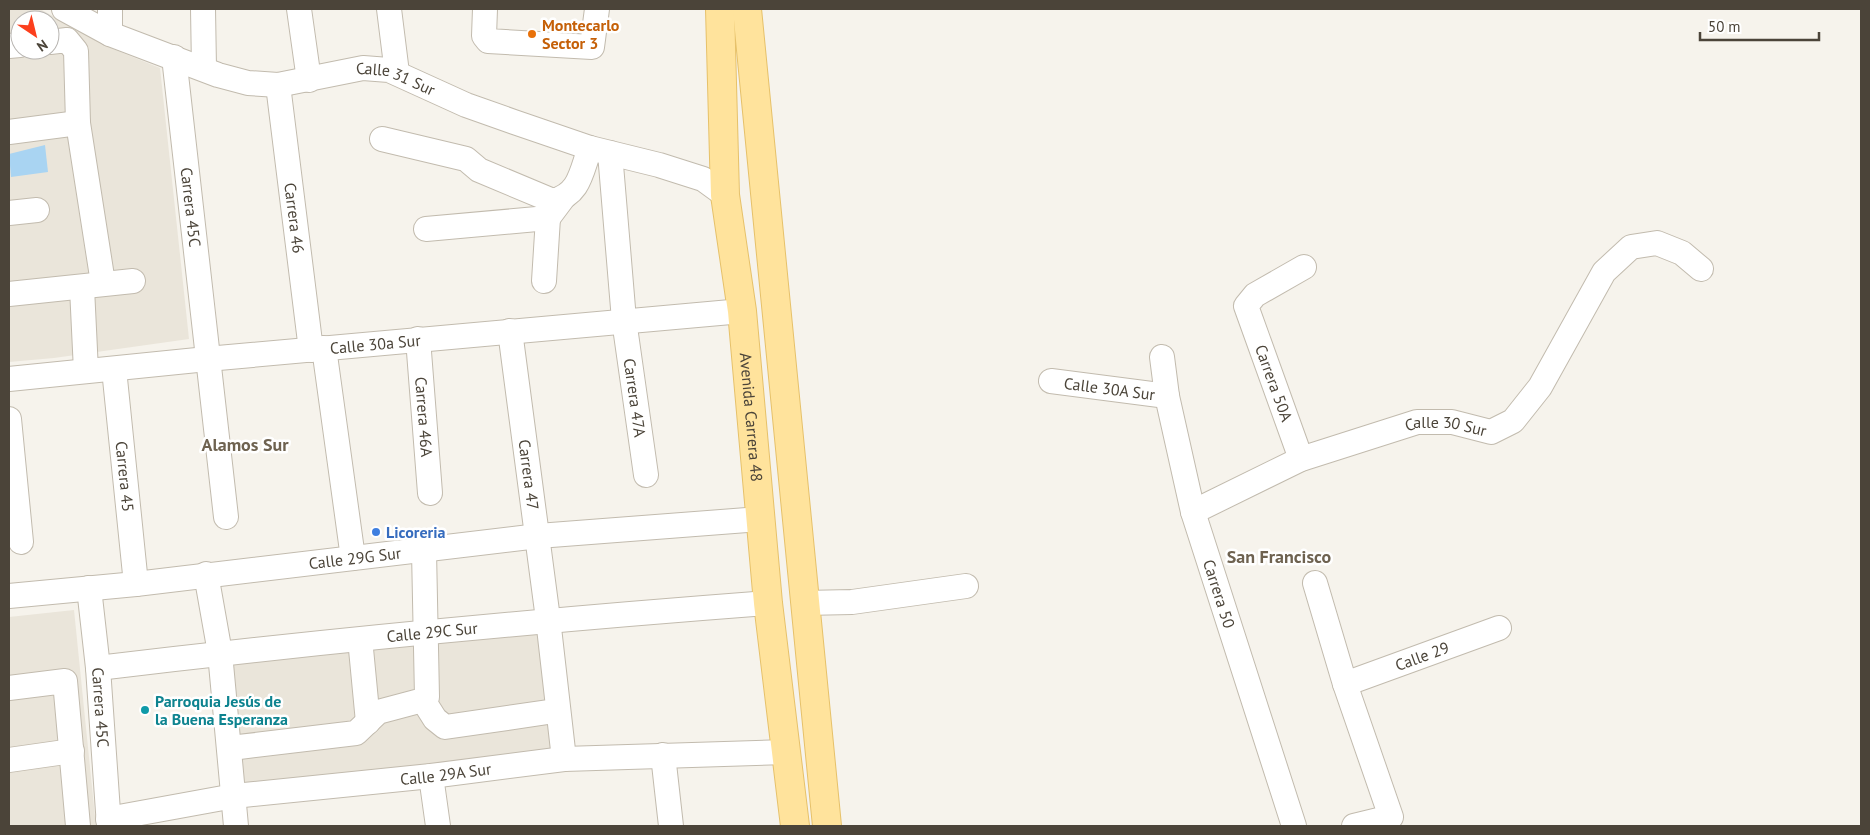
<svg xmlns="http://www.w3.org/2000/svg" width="1870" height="835" viewBox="0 0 1870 835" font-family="'PT Sans',sans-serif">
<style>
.residential{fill:#eae5da;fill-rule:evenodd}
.water{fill:#a9d4f2}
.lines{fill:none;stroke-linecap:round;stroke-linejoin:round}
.minor-casing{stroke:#c2bbae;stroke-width:26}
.major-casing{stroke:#e6c16a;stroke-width:30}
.minor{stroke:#fff;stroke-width:24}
.major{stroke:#ffe39c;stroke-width:28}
.food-dot{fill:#e8710a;stroke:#fff;stroke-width:2}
.shop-dot{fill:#3f7fe0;stroke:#fff;stroke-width:2}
.culture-dot{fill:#0f9aa8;stroke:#fff;stroke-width:2}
.labels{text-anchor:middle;stroke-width:5;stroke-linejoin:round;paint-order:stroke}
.food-label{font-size:16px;font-weight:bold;fill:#c56008;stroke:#fff;text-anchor:start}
.street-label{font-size:16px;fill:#4b4439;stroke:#fff}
.shop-label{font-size:16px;font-weight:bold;fill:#366cbe;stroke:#fff;text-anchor:start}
.culture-label{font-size:16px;font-weight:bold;fill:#0d838f;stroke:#fff;text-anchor:start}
.neighbourhood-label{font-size:18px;font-weight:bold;fill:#6e6250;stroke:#fff}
</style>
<rect width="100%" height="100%" fill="#f6f3ec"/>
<!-- residential -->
<g class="residential">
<path d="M 9,9 L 40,9 L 113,49 L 160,68 L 189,339 L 54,358 L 9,362 ZM 20,20 L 50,20 L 50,50 L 20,50 Z"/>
<path d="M 74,610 L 96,826 L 9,826 L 9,617 Z"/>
<path d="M 541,630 L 552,751 L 243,786 L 231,663 Z"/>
</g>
<!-- water -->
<path class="water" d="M 45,145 L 48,172 L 11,177 L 9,154 Z"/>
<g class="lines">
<defs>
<g id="minor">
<path id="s1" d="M 64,9 L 110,34 L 218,75 L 248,83 L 278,85 L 363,68 L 389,70 L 466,105 L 514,122 L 590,148 L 659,165 L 703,179 L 725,195"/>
<path d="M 110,9 L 110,34"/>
<path d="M 203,9 L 204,68"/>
<path d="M 299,9 L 309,80"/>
<path d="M 389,9 L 397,73"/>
<path d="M 485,9 L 484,36 L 488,41 L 592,47 L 597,9"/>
<path d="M 50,42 L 67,40 L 76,51 L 78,123 L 103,283"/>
<path d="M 9,46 L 20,45"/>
<path id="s2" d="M 174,57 L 226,517"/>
<path id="s3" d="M 278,85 L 311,350"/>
<path d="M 9,132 L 78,123"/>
<path d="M 382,139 L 466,159 L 479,170 L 553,201 C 580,194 581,172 590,148"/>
<path id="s4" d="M 610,153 L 624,320 L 646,475"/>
<path d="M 9,213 L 37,210"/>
<path d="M 426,229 L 548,218 L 563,198"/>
<path d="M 544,281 L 548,218"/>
<path d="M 82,288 L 86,371"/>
<path d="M 9,294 L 133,281"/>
<path id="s5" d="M 510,331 L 548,619 L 564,759"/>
<path id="s6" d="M 418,339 L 430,493"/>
<path d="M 324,348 L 353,558"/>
<path id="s7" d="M 1162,357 L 1167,396 L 1193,512 L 1294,826"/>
<path id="s8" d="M 114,369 L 136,584"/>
<path id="s9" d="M 9,379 L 207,359 L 742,311"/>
<path id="s10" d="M 1051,381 L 1167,396"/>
<path d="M 9,419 L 21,542"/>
<path d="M 1301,459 L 1246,306 L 1255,295 L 1304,267"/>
<path id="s11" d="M 1193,512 L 1301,459 L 1417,422 L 1452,422 L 1491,432 L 1513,421 L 1540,387 L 1604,272 L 1631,247 L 1657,243 L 1682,253 L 1701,269"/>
<path d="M 206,574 L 220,653 L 236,826"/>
<path d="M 1315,583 L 1345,684 L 1391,817 L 1354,826"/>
<path id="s12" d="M 89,588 L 98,668 L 109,826"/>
<path id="s13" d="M 9,596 L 136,584 L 538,536 L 760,519"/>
<path d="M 804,603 L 852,602 L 966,586"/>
<path d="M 361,649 L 368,722"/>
<path id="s14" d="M 98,668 C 321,641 544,620 768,603"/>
<path id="s15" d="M 1345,684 L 1499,628"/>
<path d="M 9,688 L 65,681 L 78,826"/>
<path d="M 423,700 L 435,719 L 445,727 L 548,712"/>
<path d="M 239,747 L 356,733 L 378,712 L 423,700 L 427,697 L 424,551"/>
<path d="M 663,755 L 671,826"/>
<path d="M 9,760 L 72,751"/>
<path d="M 431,776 L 438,826"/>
<path id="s16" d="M 108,819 L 234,796 L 431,776 L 564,759 L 786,752"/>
</g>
<g id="major">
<path id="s17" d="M 720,9 L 725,195 L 742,311 L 768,603 L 795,826"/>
<path d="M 747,9 L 827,826"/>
</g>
</defs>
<!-- minor casing -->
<use href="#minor" class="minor-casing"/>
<!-- major casing -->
<use href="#major" class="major-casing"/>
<!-- minor -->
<use href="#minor" class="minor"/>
<!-- major -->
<use href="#major" class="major"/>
</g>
<!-- markers -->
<circle class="food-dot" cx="532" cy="34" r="5"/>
<circle class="shop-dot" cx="376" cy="532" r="5"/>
<circle class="culture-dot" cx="145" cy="710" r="5"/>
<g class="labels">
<!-- food labels -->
<g class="food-label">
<text x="542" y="31">Montecarlo<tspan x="542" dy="18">Sector 3</tspan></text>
</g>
<!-- street labels -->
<g class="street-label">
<text dy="6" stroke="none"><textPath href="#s1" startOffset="350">Calle 31 Sur</textPath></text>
<text dy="6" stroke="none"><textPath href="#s2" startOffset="151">Carrera 45C</textPath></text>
<text dy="6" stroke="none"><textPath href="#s3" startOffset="134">Carrera 46</textPath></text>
<text dy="6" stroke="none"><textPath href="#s9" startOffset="368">Calle 30a Sur</textPath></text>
<text transform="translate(1274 383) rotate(70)" y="6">Carrera 50A</text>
<text dy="6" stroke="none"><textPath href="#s10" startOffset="59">Calle 30A Sur</textPath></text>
<text dy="6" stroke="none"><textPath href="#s4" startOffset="246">Carrera 47A</textPath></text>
<text dy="6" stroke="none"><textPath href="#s6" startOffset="78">Carrera 46A</textPath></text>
<text dy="6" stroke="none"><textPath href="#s17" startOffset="410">Avenida Carrera 48</textPath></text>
<text dy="6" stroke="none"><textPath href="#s11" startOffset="271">Calle 30 Sur</textPath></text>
<text dy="6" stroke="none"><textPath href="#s5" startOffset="145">Carrera 47</textPath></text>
<text dy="6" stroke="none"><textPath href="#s8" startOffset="108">Carrera 45</textPath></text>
<text dy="6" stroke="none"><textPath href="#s13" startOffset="348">Calle 29G Sur</textPath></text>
<text dy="6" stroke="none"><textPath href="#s7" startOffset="244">Carrera 50</textPath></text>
<text dy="6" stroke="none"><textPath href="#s14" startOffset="336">Calle 29C Sur</textPath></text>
<text dy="6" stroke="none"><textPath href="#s15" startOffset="82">Calle 29</textPath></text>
<text dy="6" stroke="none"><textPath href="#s12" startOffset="120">Carrera 45C</textPath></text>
<text dy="6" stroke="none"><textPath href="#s16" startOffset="341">Calle 29A Sur</textPath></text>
</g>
<!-- shop labels -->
<g class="shop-label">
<text x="386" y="538">Licoreria</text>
</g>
<!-- culture labels -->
<g class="culture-label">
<text x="155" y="707">Parroquia Jesús de<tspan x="155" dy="18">la Buena Esperanza</tspan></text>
</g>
<!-- neighbourhood labels -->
<g class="neighbourhood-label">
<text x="245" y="451">Alamos Sur</text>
<text x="1279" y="563">San Francisco</text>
</g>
</g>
<!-- border -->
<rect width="1870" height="835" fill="none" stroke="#4b4439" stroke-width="20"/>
<!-- north arrow -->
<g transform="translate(35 35) rotate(145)"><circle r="24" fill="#ffffff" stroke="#b7b4b0"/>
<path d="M0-4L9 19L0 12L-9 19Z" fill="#fc3f1d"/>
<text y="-8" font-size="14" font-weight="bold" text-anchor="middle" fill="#4b4439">N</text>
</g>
<!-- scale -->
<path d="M1700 32v8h119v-8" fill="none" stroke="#4b4439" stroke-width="2.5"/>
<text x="1708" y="32" font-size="15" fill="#4b4439" stroke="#ffffff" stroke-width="4" paint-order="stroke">50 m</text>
</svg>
